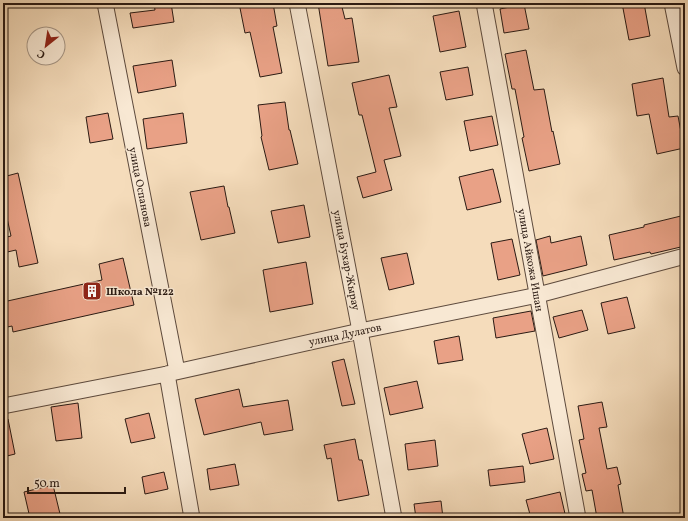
<svg xmlns="http://www.w3.org/2000/svg" width="688" height="521" viewBox="0 0 688 521" font-family="Vollkorn,serif">
<style>
.building{fill:#e9a186;stroke:#2a1a13}
.lines{fill:none;stroke-linecap:round;stroke-linejoin:round}
.street-casing{stroke:#5d4a3d;stroke-width:17}
.street{stroke:#f8e8d3;stroke-width:15}
.labels{text-anchor:middle;stroke-width:3;stroke-linejoin:round;paint-order:stroke}
.street-label{font-size:11px;fill:#2a1a13;stroke:#f8e8d3}
.poi-label{font-size:11px;font-weight:bold;fill:#2a1a13;stroke:#f8e8d3;text-anchor:start}
</style>
<rect width="100%" height="100%" fill="#f5dcbb"/>
<filter id="stains"><feTurbulence type="fractalNoise" baseFrequency=".005" numOctaves="4"/><feColorMatrix values="0 0 0 0 .2 0 0 0 0 .09 0 0 0 0 .02 0 0 0 .5 -.17"/></filter>
<radialGradient id="worn" r=".72"><stop offset=".6" stop-color="#630" stop-opacity="0"/><stop offset="1" stop-color="#630" stop-opacity=".3"/></radialGradient>
<!-- building -->
<g class="building">
<path d="M 154,3 L 171,3 L 174,22 L 133,28 L 130,13 L 155,10 Z"/>
<path d="M 239,3 L 273,3 L 277,26 L 273,27 L 282,73 L 260,77 L 250,32 L 245,33 Z"/>
<path d="M 318,3 L 341,3 L 345,19 L 352,18 L 359,62 L 328,66 Z"/>
<path d="M 622,3 L 644,3 L 650,36 L 629,40 Z"/>
<path d="M 524,4 L 529,29 L 504,33 L 500,9 Z"/>
<path d="M 459,11 L 466,47 L 440,52 L 433,16 Z"/>
<path d="M 526,50 L 534,90 L 544,89 L 552,132 L 553,131 L 560,164 L 529,171 L 522,138 L 524,137 L 515,89 L 512,89 L 505,54 Z"/>
<path d="M 172,60 L 176,86 L 138,93 L 133,66 Z"/>
<path d="M 468,67 L 473,95 L 446,100 L 440,72 Z"/>
<path d="M 389,75 L 397,107 L 389,108 L 401,156 L 384,160 L 392,190 L 363,198 L 357,177 L 376,172 L 362,115 L 359,115 L 352,83 Z"/>
<path d="M 663,78 L 669,117 L 678,116 L 684,148 L 657,154 L 649,114 L 637,116 L 632,84 Z"/>
<path d="M 285,102 L 289,130 L 290,130 L 298,164 L 269,170 L 261,137 L 262,136 L 258,105 Z"/>
<path d="M 108,113 L 113,139 L 90,143 L 86,117 Z"/>
<path d="M 183,113 L 187,143 L 147,149 L 143,119 Z"/>
<path d="M 492,116 L 498,145 L 470,151 L 464,121 Z"/>
<path d="M 493,169 L 501,202 L 467,210 L 459,177 Z"/>
<path d="M 18,173 L 38,263 L 19,267 L 16,250 L 3,253 L 3,238 L 11,236 L 3,200 L 3,177 Z"/>
<path d="M 224,186 L 228,207 L 229,207 L 235,233 L 201,240 L 190,192 Z"/>
<path d="M 304,205 L 310,237 L 278,243 L 271,211 Z"/>
<path d="M 685,215 L 685,246 L 651,254 L 650,252 L 614,260 L 609,235 L 644,227 L 644,225 Z"/>
<path d="M 550,236 L 551,243 L 581,236 L 587,265 L 543,276 L 536,240 Z"/>
<path d="M 512,239 L 520,275 L 498,280 L 491,243 Z"/>
<path d="M 407,253 L 414,284 L 389,290 L 381,258 Z"/>
<path d="M 123,258 L 134,305 L 13,332 L 12,326 L 3,328 L 3,302 L 102,280 L 99,264 Z"/>
<path d="M 306,262 L 313,304 L 270,312 L 263,270 Z"/>
<path d="M 627,297 L 635,328 L 608,334 L 601,303 Z"/>
<path d="M 582,310 L 588,330 L 559,338 L 553,317 Z"/>
<path d="M 531,311 L 535,331 L 496,338 L 493,318 Z"/>
<path d="M 459,336 L 463,360 L 438,364 L 434,341 Z"/>
<path d="M 344,359 L 355,404 L 342,406 L 332,362 Z"/>
<path d="M 417,381 L 423,408 L 390,415 L 384,388 Z"/>
<path d="M 239,389 L 243,407 L 288,400 L 293,430 L 264,435 L 261,422 L 204,435 L 195,399 Z"/>
<path d="M 602,402 L 607,427 L 599,428 L 607,469 L 617,467 L 621,484 L 618,485 L 624,518 L 597,518 L 592,490 L 586,491 L 582,474 L 586,473 L 579,440 L 584,439 L 578,406 Z"/>
<path d="M 78,403 L 82,438 L 56,441 L 51,407 Z"/>
<path d="M 149,413 L 155,438 L 131,443 L 125,419 Z"/>
<path d="M 3,419 L 8,419 L 15,454 L 3,457 Z"/>
<path d="M 547,428 L 554,459 L 530,464 L 522,434 Z"/>
<path d="M 355,439 L 359,460 L 362,460 L 369,495 L 338,501 L 331,458 L 327,459 L 324,445 Z"/>
<path d="M 435,440 L 438,466 L 408,470 L 405,444 Z"/>
<path d="M 235,464 L 239,485 L 210,490 L 207,469 Z"/>
<path d="M 523,466 L 525,482 L 490,486 L 488,470 Z"/>
<path d="M 164,472 L 168,489 L 145,494 L 142,477 Z"/>
<path d="M 53,485 L 61,518 L 30,518 L 24,492 Z"/>
<path d="M 560,492 L 566,518 L 531,518 L 526,500 Z"/>
<path d="M 441,501 L 443,518 L 416,518 L 414,504 Z"/>
</g>
<g class="lines">
<defs>
<g id="street">
<path d="M 105,3 L 177,371"/>
<path d="M 297,3 L 360,331 L 394,518"/>
<path d="M 484,3 L 578,518"/>
<path d="M 672,3 L 685,68"/>
<path d="M 167,374 L 192,518"/>
<path d="M 3,406 L 167,374 L 360,331 L 538,295 L 685,256"/>
</g>
</defs>
<!-- street casing -->
<use href="#street" class="street-casing"/>
<!-- street -->
<use href="#street" class="street"/>
</g>
<!-- icons -->
<defs>
<symbol id="building-square" viewBox="-11 -11 22 22"><rect x="-9" y="-9" width="18" height="18" rx="4" fill="#8f2418" stroke="#f8e8d3"/><path d="M-4-6H4V6H1V3H-1V6H-4ZM-2.5-4.3h1.7v1.8h-1.7ZM.8-4.3h1.7v1.8H.8ZM-2.5-1h1.7V.8h-1.7ZM.8-1h1.7V.8H.8Z" fill="#fff"/></symbol>
</defs>
<g fill-rule="evenodd">
<use href="#building-square" x="81" y="280" width="22" height="22"/>
</g>
<g class="labels">
<!-- street labels -->
<g class="street-label">
<text transform="translate(141 187) rotate(79)" y="4">улица Оспанова</text>
<text transform="translate(347 260) rotate(79)" y="4">улица Бухар-Жырау</text>
<text transform="translate(531 260) rotate(80)" y="4">улица Айкожа Ишан</text>
<text transform="translate(345 334) rotate(-12)" y="4">улица Дулатов</text>
</g>
<!-- poi labels -->
<g class="poi-label">
<text x="106" y="295">Школа №122</text>
</g>
</g>
<!-- margin -->
<rect width="688" height="521" fill="none" stroke="#f5dcbb" stroke-width="16"/>
<rect x="4" y="4" width="680" height="513" fill="none" stroke="#2a1a13" stroke-width="2"/>
<rect x="8" y="8" width="672" height="505" fill="none" stroke="#2a1a13"/>
<!-- north arrow -->
<g transform="translate(46 46) rotate(210)"><circle r="19" fill="#f8e8d3" stroke="#a69686"/>
<path d="M0-3L7 15L0 10L-7 15Z" fill="#8f2418"/>
<text y="-6" font-size="11" font-weight="bold" text-anchor="middle" fill="#2a1a13">С</text>
</g>
<!-- scale -->
<path d="M28 487v6h97v-6" fill="none" stroke="#2a1a13" stroke-width="2"/>
<text x="34" y="487" font-size="12" fill="#2a1a13" stroke="#f8e8d3" stroke-width="3" paint-order="stroke">50 m</text>
<rect width="100%" height="100%" filter="url(#stains)"/>
<rect width="100%" height="100%" fill="url(#worn)"/>
</svg>
